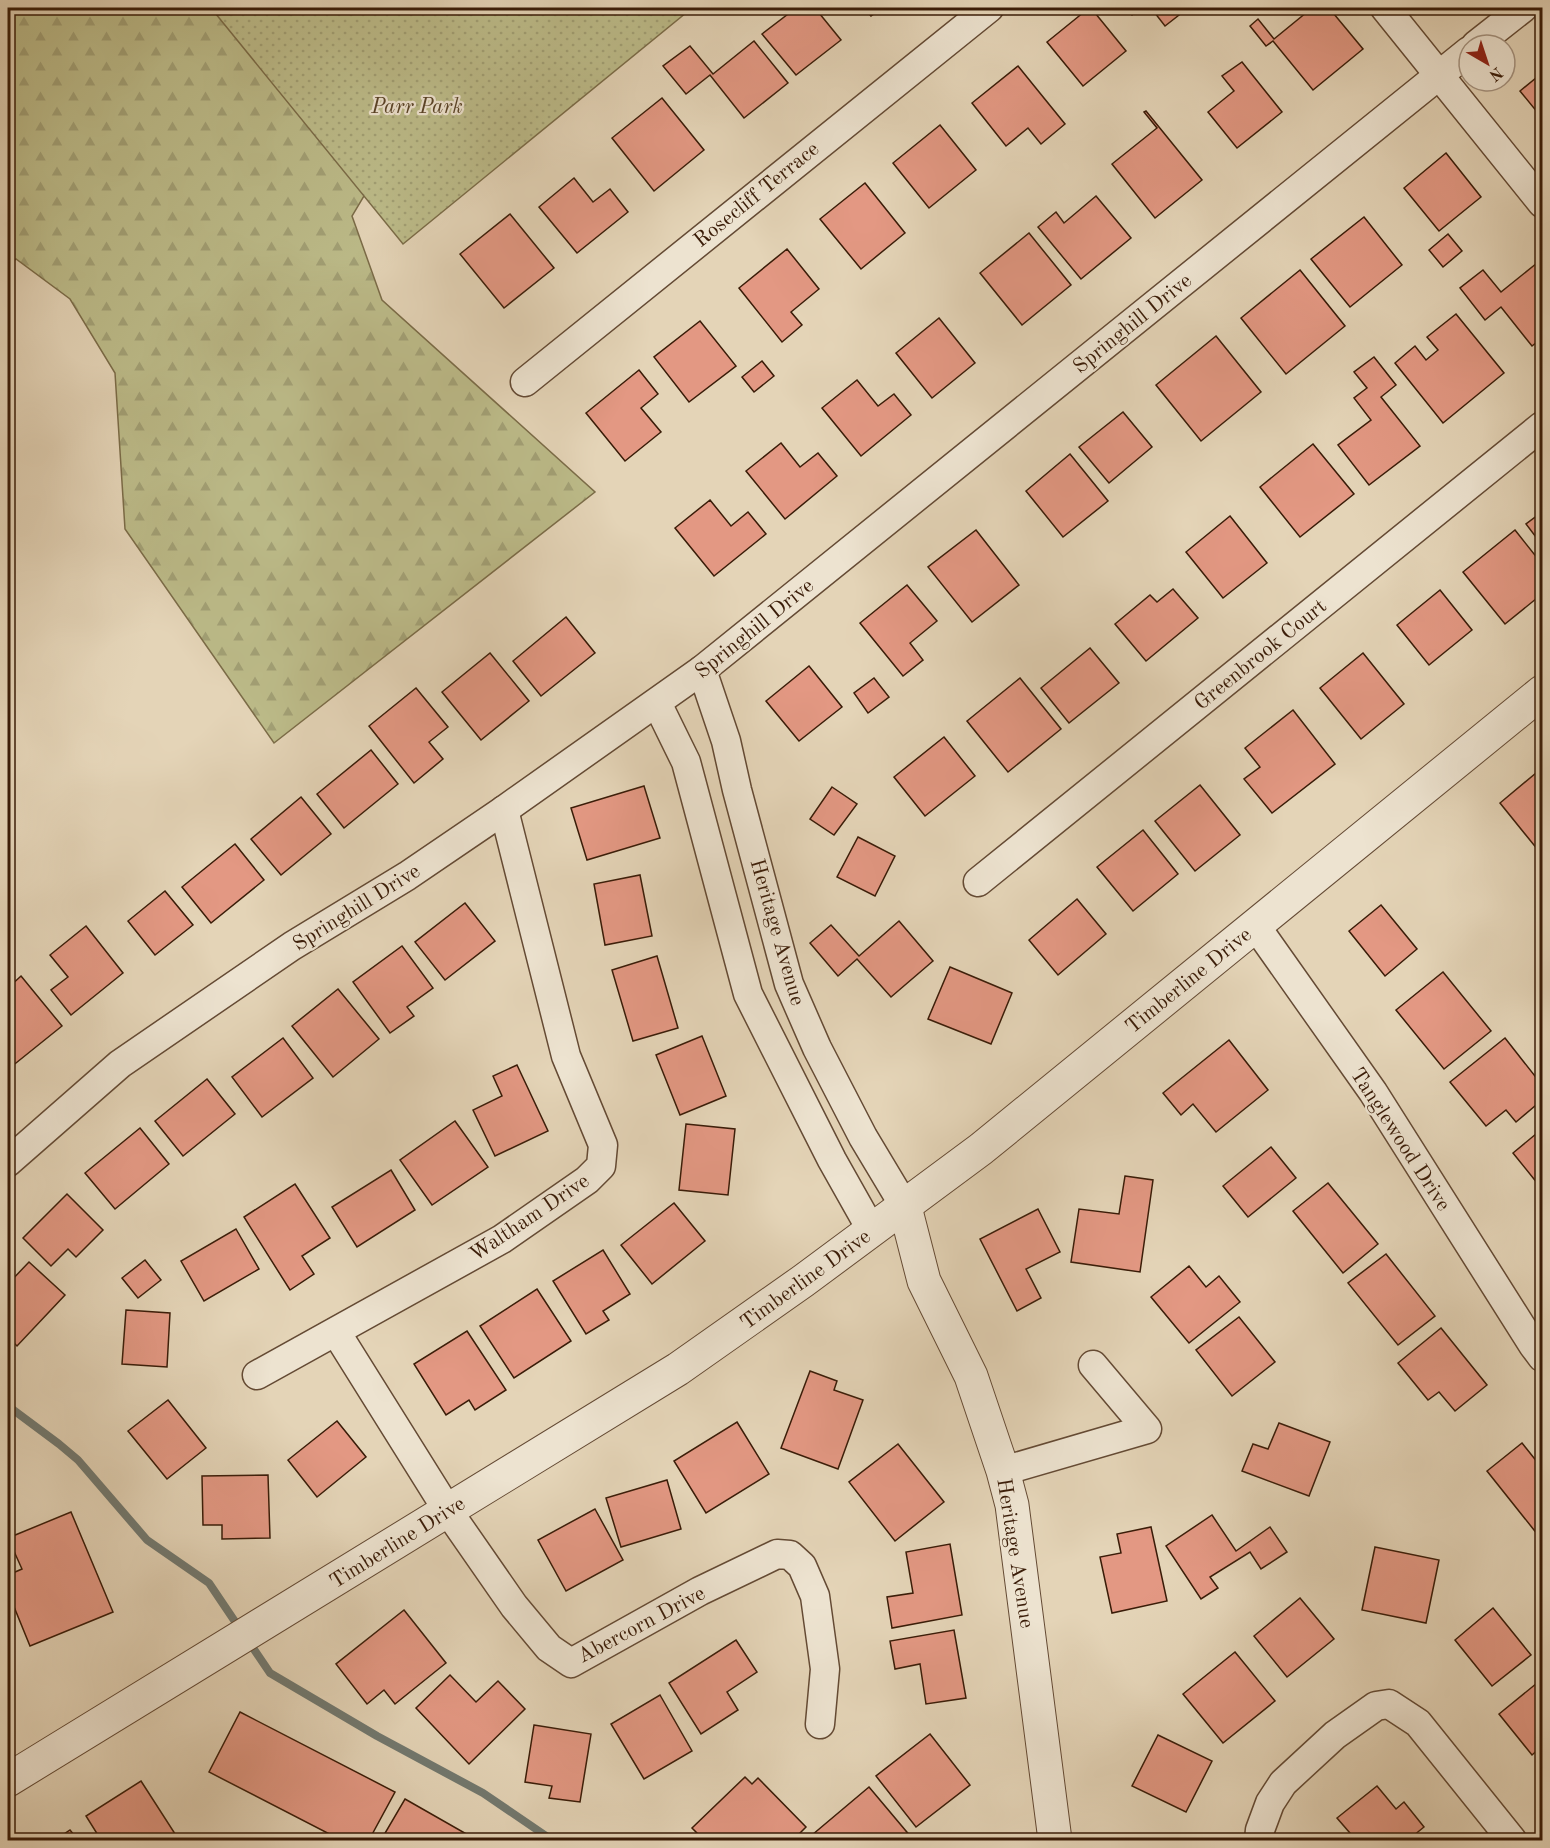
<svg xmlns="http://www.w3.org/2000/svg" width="1550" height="1848" viewBox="0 0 1550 1848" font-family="'Old Standard TT',serif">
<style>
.forest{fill:url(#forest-firs);stroke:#7b6c48;stroke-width:1.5}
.park{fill:url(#park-dots);stroke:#7b6c48;stroke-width:1.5}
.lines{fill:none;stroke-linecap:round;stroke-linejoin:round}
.stream{stroke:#727970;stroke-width:8}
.building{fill:#e39883;stroke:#3a1c08;stroke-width:1.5}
.minor-casing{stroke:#644a34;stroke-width:31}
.tertiary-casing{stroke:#644a34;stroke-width:35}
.minor{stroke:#ede3d0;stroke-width:28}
.tertiary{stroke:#ede3d0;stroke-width:33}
.labels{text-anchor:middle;stroke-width:4.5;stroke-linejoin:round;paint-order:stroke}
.park-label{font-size:21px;font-style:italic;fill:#5a4428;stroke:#ede3d0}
.street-label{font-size:21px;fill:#3a1c08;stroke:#ede3d0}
</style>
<defs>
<pattern id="forest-firs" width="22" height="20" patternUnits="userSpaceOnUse" patternTransform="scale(1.5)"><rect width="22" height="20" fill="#bcbb89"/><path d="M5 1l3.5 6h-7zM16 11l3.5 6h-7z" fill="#a2a075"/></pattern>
<pattern id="park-dots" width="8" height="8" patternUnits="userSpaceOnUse" patternTransform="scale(1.5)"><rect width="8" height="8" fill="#bcbb89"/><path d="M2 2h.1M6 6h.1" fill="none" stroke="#a2a075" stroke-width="1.8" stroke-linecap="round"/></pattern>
</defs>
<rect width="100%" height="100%" fill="#e4d4b7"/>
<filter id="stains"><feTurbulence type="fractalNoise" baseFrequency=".00333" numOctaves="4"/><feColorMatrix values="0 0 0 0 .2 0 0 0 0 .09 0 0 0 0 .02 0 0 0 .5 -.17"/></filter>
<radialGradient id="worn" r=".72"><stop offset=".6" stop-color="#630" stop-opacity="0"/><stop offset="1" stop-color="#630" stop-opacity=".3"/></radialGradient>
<!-- forest -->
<path class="forest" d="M 8,8 L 476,8 L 352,216 L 382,300 L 595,492 L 274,743 L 125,529 L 115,373 L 70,299 L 16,259 L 8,266 Z"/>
<!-- park -->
<path class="park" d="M 211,8 L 692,8 L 403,244 Z"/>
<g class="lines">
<!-- stream -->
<g class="stream">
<path d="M 8,1406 L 59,1444 L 78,1460 L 147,1540 L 209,1583 L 240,1629"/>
<path d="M 249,1642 L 270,1673 L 377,1736 L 483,1793 L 552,1840"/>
</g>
</g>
<!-- building -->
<g class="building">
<path d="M 796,8 L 815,8 L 841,40 L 796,75 L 762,34 Z"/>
<path d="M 864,8 L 882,8 L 871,16 Z"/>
<path d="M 1089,8 L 1091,8 L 1126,51 L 1083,86 L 1047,42 Z"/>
<path d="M 1126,8 L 1140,8 L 1132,15 Z"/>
<path d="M 1151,8 L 1188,8 L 1165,26 Z"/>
<path d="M 1312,8 L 1329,8 L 1363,49 L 1313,90 L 1273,41 L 1266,46 L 1250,26 L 1258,19 L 1274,39 Z"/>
<path d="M 754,41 L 788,83 L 744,118 L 710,75 L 686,94 L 663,66 L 690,46 L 713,74 Z"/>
<path d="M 1242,62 L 1282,112 L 1237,148 L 1208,112 L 1234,91 L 1222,76 Z"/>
<path d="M 1018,66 L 1065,124 L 1041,144 L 1028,128 L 1006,146 L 972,103 Z"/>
<path d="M 1542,73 L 1542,118 L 1520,91 Z"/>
<path d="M 662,98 L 704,150 L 654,191 L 612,138 Z"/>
<path d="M 1146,111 L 1202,180 L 1155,218 L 1112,164 L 1157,128 L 1144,112 Z"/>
<path d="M 940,125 L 976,170 L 929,208 L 893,163 Z"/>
<path d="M 1446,153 L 1481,197 L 1439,231 L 1404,188 Z"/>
<path d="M 574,178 L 593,202 L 610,189 L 628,212 L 577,253 L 539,207 Z"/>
<path d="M 865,183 L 905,233 L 861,269 L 820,219 Z"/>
<path d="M 1096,196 L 1131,238 L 1081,279 L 1038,227 L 1056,212 L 1064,223 Z"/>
<path d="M 510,214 L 554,268 L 504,308 L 460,254 Z"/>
<path d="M 1364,217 L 1402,265 L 1350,307 L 1311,259 Z"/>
<path d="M 1029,233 L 1071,285 L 1022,325 L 980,273 Z"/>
<path d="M 1448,234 L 1462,251 L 1443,267 L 1429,250 Z"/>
<path d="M 787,249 L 819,289 L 791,312 L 802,325 L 782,342 L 739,288 Z"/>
<path d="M 1537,263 L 1542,271 L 1542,338 L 1532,346 L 1501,307 L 1485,320 L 1460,288 L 1483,270 L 1501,292 Z"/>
<path d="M 1300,270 L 1345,326 L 1286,374 L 1241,318 Z"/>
<path d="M 1456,314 L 1504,373 L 1443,423 L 1395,363 L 1415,346 L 1426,360 L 1438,350 L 1427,337 Z"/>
<path d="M 939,318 L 975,363 L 932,398 L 896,353 Z"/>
<path d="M 700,321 L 736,366 L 689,402 L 654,357 Z"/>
<path d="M 1216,336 L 1261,392 L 1201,441 L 1156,385 Z"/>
<path d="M 1374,357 L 1396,385 L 1381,397 L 1420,446 L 1369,485 L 1338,445 L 1371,420 L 1354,398 L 1367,388 L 1354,372 Z"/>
<path d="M 762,361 L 774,376 L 754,392 L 742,377 Z"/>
<path d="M 639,370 L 658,394 L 641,408 L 661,432 L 625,461 L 586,413 Z"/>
<path d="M 857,380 L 878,406 L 894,394 L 911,415 L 861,456 L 822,408 Z"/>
<path d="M 1123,412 L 1152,447 L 1109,483 L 1079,447 Z"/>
<path d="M 781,443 L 800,467 L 818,453 L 837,476 L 785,519 L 746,471 Z"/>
<path d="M 1313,444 L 1354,494 L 1300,537 L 1260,487 Z"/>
<path d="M 1070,454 L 1108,501 L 1063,537 L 1026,491 Z"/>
<path d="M 710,500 L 731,526 L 748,512 L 766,534 L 714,576 L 675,528 Z"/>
<path d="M 1542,512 L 1542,545 L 1526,524 Z"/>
<path d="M 1230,516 L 1267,563 L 1223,598 L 1186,552 Z"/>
<path d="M 976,530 L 1019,585 L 972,622 L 928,567 Z"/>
<path d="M 1515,530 L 1542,564 L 1542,594 L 1505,624 L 1463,572 Z"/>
<path d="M 907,585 L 937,621 L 910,643 L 923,660 L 903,676 L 860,623 Z"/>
<path d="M 1173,589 L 1198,618 L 1146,661 L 1115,624 L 1150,595 L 1157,602 Z"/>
<path d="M 1440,590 L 1472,630 L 1429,665 L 1397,625 Z"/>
<path d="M 566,617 L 595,653 L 541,696 L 513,661 Z"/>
<path d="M 1090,648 L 1119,683 L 1069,723 L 1041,688 Z"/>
<path d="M 490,653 L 529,701 L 481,740 L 442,692 Z"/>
<path d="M 1363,653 L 1404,704 L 1361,739 L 1320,688 Z"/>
<path d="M 809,666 L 842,707 L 799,741 L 766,701 Z"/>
<path d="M 874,678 L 889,697 L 868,713 L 854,693 Z"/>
<path d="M 1020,678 L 1061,729 L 1008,772 L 967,721 Z"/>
<path d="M 416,688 L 448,727 L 429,742 L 443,759 L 414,783 L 369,726 Z"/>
<path d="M 1293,710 L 1335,764 L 1272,813 L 1244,779 L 1260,767 L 1245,748 Z"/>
<path d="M 944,737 L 975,776 L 925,816 L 894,777 Z"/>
<path d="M 371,750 L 398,784 L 344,828 L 317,794 Z"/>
<path d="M 1542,768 L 1542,855 L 1500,803 Z"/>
<path d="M 1200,785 L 1240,835 L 1195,871 L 1155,821 Z"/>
<path d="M 644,786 L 660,838 L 587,860 L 571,808 Z"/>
<path d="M 832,787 L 857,804 L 834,835 L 810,819 Z"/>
<path d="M 301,797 L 331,834 L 281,875 L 251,839 Z"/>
<path d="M 1143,830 L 1178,874 L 1133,911 L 1097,867 Z"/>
<path d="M 858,837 L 895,856 L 875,896 L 837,877 Z"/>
<path d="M 235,844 L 264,880 L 211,923 L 182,887 Z"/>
<path d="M 640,875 L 652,936 L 605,945 L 594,884 Z"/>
<path d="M 165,891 L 193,925 L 155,955 L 128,921 Z"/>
<path d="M 1077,899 L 1106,934 L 1058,975 L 1029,940 Z"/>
<path d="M 465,903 L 495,941 L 445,980 L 415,942 Z"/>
<path d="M 1381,905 L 1417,949 L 1385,976 L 1349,931 Z"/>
<path d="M 899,921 L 933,961 L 891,997 L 857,959 L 838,976 L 810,943 L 831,925 L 859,956 Z"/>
<path d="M 86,926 L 123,973 L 71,1015 L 51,990 L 68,977 L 50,955 Z"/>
<path d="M 402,946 L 433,988 L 407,1007 L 414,1016 L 390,1033 L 353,982 Z"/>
<path d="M 657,956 L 678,1028 L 633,1041 L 612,970 Z"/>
<path d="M 950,967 L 1012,993 L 991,1044 L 928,1019 Z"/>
<path d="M 1443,972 L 1491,1031 L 1444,1069 L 1396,1010 Z"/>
<path d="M 21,976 L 62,1026 L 11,1067 L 8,1063 L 8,988 Z"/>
<path d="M 338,989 L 379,1039 L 333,1077 L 292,1026 Z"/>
<path d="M 702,1036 L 726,1096 L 680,1115 L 656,1055 Z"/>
<path d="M 283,1038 L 313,1078 L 262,1117 L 232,1077 Z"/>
<path d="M 1505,1038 L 1542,1085 L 1542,1100 L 1516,1122 L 1506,1110 L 1486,1126 L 1450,1082 Z"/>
<path d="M 1229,1040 L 1268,1090 L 1216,1132 L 1193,1104 L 1181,1115 L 1163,1093 Z"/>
<path d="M 517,1065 L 548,1131 L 495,1156 L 473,1110 L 502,1096 L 493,1076 Z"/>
<path d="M 207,1079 L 235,1114 L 183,1156 L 155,1121 Z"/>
<path d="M 455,1121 L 488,1167 L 432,1205 L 400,1160 Z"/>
<path d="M 686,1124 L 735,1129 L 728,1195 L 679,1190 Z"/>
<path d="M 140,1128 L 169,1164 L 115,1209 L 85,1173 Z"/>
<path d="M 1542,1129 L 1542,1189 L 1513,1153 Z"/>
<path d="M 1271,1147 L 1296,1178 L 1248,1217 L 1223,1186 Z"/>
<path d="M 391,1170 L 415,1210 L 357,1247 L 332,1207 Z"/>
<path d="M 1125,1176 L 1153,1180 L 1140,1272 L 1071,1262 L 1079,1209 L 1119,1214 Z"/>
<path d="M 1328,1183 L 1378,1244 L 1343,1273 L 1293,1211 Z"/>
<path d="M 295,1184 L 330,1238 L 302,1256 L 314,1274 L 290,1290 L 244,1217 Z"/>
<path d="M 67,1194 L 103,1230 L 76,1257 L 68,1249 L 51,1266 L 23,1238 Z"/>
<path d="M 674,1203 L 705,1241 L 652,1284 L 621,1245 Z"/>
<path d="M 1038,1209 L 1060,1252 L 1026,1269 L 1041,1298 L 1017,1311 L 980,1239 Z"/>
<path d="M 236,1229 L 259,1269 L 204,1301 L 181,1261 Z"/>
<path d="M 603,1250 L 630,1294 L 603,1311 L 609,1320 L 586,1334 L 553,1281 Z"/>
<path d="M 1386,1254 L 1435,1316 L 1398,1345 L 1348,1283 Z"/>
<path d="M 145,1260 L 161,1280 L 138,1298 L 122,1278 Z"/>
<path d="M 29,1262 L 65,1295 L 17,1346 L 8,1337 L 8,1284 Z"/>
<path d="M 1189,1266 L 1206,1287 L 1219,1276 L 1240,1302 L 1189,1343 L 1151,1297 Z"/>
<path d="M 537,1289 L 571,1341 L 514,1378 L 480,1326 Z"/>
<path d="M 126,1310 L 170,1313 L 167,1367 L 122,1364 Z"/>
<path d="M 1239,1317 L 1275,1362 L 1232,1396 L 1196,1350 Z"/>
<path d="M 1441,1328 L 1487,1385 L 1455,1411 L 1439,1392 L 1428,1400 L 1398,1363 Z"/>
<path d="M 467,1331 L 506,1390 L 475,1410 L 469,1400 L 446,1415 L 414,1364 Z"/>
<path d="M 810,1371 L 837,1381 L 834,1390 L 863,1400 L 838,1469 L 781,1448 Z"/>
<path d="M 168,1400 L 206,1448 L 167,1479 L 128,1431 Z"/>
<path d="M 337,1421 L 366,1457 L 317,1497 L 288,1460 Z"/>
<path d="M 737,1422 L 769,1474 L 706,1513 L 674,1461 Z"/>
<path d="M 1279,1423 L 1330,1442 L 1309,1496 L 1242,1471 L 1253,1444 L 1268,1449 Z"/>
<path d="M 1522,1443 L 1542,1468 L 1542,1540 L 1487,1471 Z"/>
<path d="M 898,1444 L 944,1502 L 895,1541 L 849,1482 Z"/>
<path d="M 268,1475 L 270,1538 L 222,1539 L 222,1525 L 203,1525 L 202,1476 Z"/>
<path d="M 667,1480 L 681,1529 L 621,1547 L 606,1498 Z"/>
<path d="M 595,1509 L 623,1560 L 566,1591 L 538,1540 Z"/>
<path d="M 71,1512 L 113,1612 L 30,1646 L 8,1592 L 8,1575 L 22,1569 L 8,1538 Z"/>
<path d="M 1212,1515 L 1236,1551 L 1270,1527 L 1287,1552 L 1261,1569 L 1250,1552 L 1210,1577 L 1218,1588 L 1201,1599 L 1166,1546 Z"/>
<path d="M 1151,1527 L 1167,1601 L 1112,1613 L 1100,1557 L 1121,1553 L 1117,1534 Z"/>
<path d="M 950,1544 L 962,1615 L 892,1628 L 887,1597 L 913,1593 L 906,1552 Z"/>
<path d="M 1375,1547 L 1439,1560 L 1426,1623 L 1362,1610 Z"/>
<path d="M 1300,1598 L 1334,1639 L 1287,1677 L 1254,1636 Z"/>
<path d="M 1493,1608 L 1531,1655 L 1492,1686 L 1455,1640 Z"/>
<path d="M 404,1610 L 446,1663 L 395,1704 L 384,1690 L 367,1704 L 336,1664 Z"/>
<path d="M 954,1630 L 966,1698 L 926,1704 L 920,1664 L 895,1669 L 890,1641 Z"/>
<path d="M 736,1640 L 757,1672 L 727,1692 L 738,1710 L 701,1734 L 669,1683 Z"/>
<path d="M 1235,1652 L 1275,1701 L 1223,1743 L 1183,1694 Z"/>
<path d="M 450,1675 L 476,1702 L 498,1681 L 525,1709 L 469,1764 L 416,1708 Z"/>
<path d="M 1542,1679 L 1542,1746 L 1532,1755 L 1499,1714 Z"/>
<path d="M 660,1695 L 692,1751 L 644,1779 L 611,1724 Z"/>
<path d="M 240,1712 L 395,1792 L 369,1840 L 341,1840 L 209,1772 Z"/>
<path d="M 534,1725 L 591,1734 L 580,1802 L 549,1798 L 552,1786 L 525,1782 Z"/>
<path d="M 930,1734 L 970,1785 L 916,1827 L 876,1776 Z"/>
<path d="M 1158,1735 L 1212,1761 L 1186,1812 L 1132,1786 Z"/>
<path d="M 745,1777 L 752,1784 L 758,1778 L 806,1827 L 793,1840 L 735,1840 L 733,1838 L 730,1840 L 704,1840 L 692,1828 Z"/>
<path d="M 141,1781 L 179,1840 L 101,1840 L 86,1816 Z"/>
<path d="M 1377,1786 L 1396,1809 L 1404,1802 L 1424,1827 L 1408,1840 L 1356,1840 L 1337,1818 Z"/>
<path d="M 869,1787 L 911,1837 L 907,1840 L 817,1840 L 812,1835 Z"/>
<path d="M 405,1799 L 477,1840 L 381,1840 Z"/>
<path d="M 70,1830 L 78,1840 L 55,1840 Z"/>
</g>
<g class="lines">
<defs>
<g id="minor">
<path d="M 1385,8 L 1542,203"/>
<path d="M 1476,45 L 1523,8"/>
<path d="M 525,382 L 989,8"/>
<path d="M 702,670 L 726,741 L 737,790 L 789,984 L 817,1048 L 863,1137 L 905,1207"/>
<path d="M 657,703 L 686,762 L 748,994 L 832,1160 L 872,1231"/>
<path d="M 978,882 L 1542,426"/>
<path d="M 1255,925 L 1373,1092 L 1533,1345 L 1542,1357"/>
<path d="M 8,1162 L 120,1064 L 292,946 L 407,876 L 504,810 L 702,670 L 1469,51"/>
<path d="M 336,1332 L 448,1511 L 514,1606 L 549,1648 L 571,1663 L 700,1591 L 777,1554 L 790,1555 L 802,1566 L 815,1596 L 825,1669 L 820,1724"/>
<path d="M 257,1375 L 502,1239 L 587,1180 L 601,1166 L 603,1145 L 566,1056 L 504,810"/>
<path d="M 1003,1471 L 1147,1429 L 1093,1365"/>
<path d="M 1259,1840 L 1260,1830 L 1270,1803 L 1283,1783 L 1335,1735 L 1376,1706 L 1389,1704 L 1418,1723 L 1512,1840"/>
</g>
<g id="tertiary">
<path d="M 905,1207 L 924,1281 L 971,1376 L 1003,1471 L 1012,1505 L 1055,1840"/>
<path d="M 8,1780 L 678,1369 L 803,1281 L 981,1149 L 1542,692"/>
</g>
</defs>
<!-- minor casing -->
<use href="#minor" class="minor-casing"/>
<!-- tertiary casing -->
<use href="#tertiary" class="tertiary-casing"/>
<!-- minor -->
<use href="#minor" class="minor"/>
<!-- tertiary -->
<use href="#tertiary" class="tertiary"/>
</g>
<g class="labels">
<!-- park labels -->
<g class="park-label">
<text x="417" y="113">Parr Park</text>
</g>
<!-- street labels -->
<g class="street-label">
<text transform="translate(756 194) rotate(-39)" y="7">Rosecliff Terrace</text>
<text transform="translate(1132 323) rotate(-39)" y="7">Springhill Drive</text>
<text transform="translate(754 628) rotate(-39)" y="7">Springhill Drive</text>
<text transform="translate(1260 654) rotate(-39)" y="7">Greenbrook Court</text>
<text transform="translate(356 907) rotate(-32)" y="7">Springhill Drive</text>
<text transform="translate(778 932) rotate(74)" y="7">Heritage Avenue</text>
<text transform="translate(1188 980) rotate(-39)" y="7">Timberline Drive</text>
<text transform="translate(1401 1139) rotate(57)" y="7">Tanglewood Drive</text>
<text transform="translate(529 1217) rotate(-34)" y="7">Waltham Drive</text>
<text transform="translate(805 1279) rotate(-36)" y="7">Timberline Drive</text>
<text transform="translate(397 1542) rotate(-32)" y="7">Timberline Drive</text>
<text transform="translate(1016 1553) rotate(81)" y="7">Heritage Avenue</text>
<text transform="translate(641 1624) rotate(-28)" y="7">Abercorn Drive</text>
</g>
</g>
<!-- margin -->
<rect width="1550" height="1848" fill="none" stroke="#e4d4b7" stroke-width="30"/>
<rect x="9" y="9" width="1532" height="1830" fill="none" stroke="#3a1c08" stroke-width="3"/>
<rect x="15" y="15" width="1520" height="1818" fill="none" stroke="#3a1c08" stroke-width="1.5"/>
<!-- north arrow -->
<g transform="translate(1487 63) rotate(141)"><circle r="28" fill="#ede3d0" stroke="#a59380" stroke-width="1.5"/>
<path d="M0-4.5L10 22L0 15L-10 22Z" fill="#8f2418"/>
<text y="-9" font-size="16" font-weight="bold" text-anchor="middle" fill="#3a1c08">N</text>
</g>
<rect width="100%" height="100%" filter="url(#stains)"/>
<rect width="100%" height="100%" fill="url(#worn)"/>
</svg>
